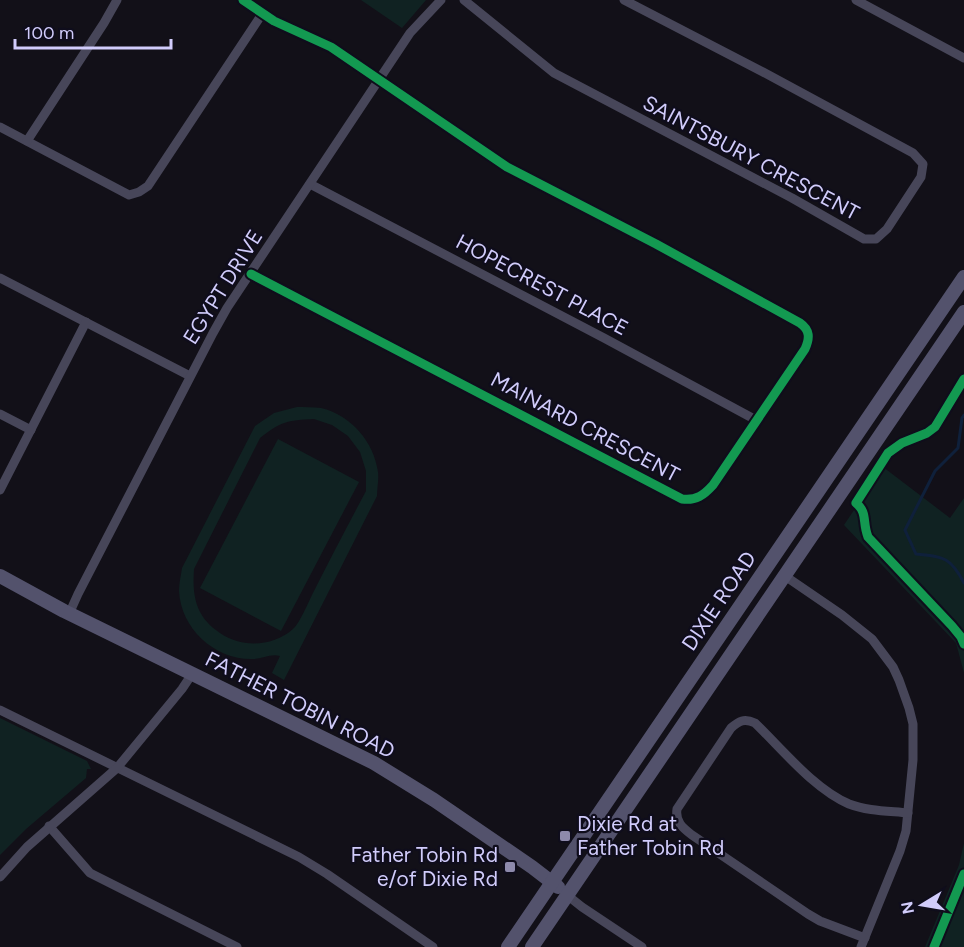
<svg xmlns="http://www.w3.org/2000/svg" width="964" height="947" viewBox="0 0 964 947" font-family="Figtree,sans-serif">
<style>
.green{fill:#102222;fill-rule:evenodd}
.lines{fill:none;stroke-linecap:round;stroke-linejoin:round}
.stream{stroke:#0f203b;stroke-width:3}
.street{stroke:#474659;stroke-width:9}
.secondary{stroke:#53526c;stroke-width:14}
.cycleway-casing{stroke:#0f0d1c;stroke-width:13}
.cycleway{stroke:#139951;stroke-width:9}
.poi-dot{fill:#8e8aac;stroke:#0f0d1c;stroke-width:2}
.labels{text-anchor:middle;stroke-width:4.5;stroke-linejoin:round;paint-order:stroke}
.street-label{font-size:21px;fill:#d1ccfb;stroke:#0f0d1c}
.poi-label{font-size:21px;fill:#d1ccfb;stroke:#0f0d1c;text-anchor:start}
</style>
<rect width="100%" height="100%" fill="#121018"/>
<!-- green -->
<g class="green">
<path d="M 361,0 L 426,0 L 402,28 Z"/>
<path d="M 297,407 C 304,407 313,407 321,408 C 351,415 374,442 378,472 C 379,480 377,488 377,496 L 284,680 L 272,673 L 280,656 C 271,653 262,659 253,659 C 215,660 181,629 179,591 C 179,583 181,575 182,568 L 255,426 L 274,413 ZM 314,419 L 332,425 L 348,436 L 360,452 L 366,471 L 366,491 C 348,525 330,559 313,593 C 308,603 300,623 293,629 C 273,647 241,648 220,633 C 196,617 192,597 194,569 L 260,438 C 280,422 287,420 314,419 Z"/>
<path d="M 278,439 L 359,482 L 281,631 L 200,588 Z"/>
<path d="M 883,467 L 950,518 L 964,498 L 964,673 L 956,643 L 844,525 Z"/>
<path d="M 0,718 L 83,759 L 87,761 L 91,769 L 87,769 L 86,778 L 26,829 L 0,855 Z"/>
<path d="M 964,843 L 964,947 L 925,947 L 959,865 Z"/>
</g>
<g class="lines">
<!-- stream -->
<path class="stream" d="M 964,415 L 962,418 L 958,448 L 935,471 L 905,530 L 916,554 C 943,557 950,556 964,583"/>
<!-- street -->
<g class="street">
<path d="M 243,0 L 274,21 L 331,47 L 507,167 L 656,244 L 800,323 C 810,330 810,338 805,349 L 713,485 C 704,495 696,501 682,499 L 251,274"/>
<path d="M 464,0 L 554,73 L 792,198 L 864,239 L 876,239 L 887,229 L 921,177 L 923,164 L 913,153 L 763,72 L 624,0"/>
<path d="M 856,0 L 964,58"/>
<path d="M 0,127 L 129,195 L 139,192 L 148,186 L 262,14"/>
<path d="M 27,141 L 104,23 L 117,0"/>
<path d="M 310,184 L 604,338 L 756,420"/>
<path d="M 0,278 L 190,376"/>
<path d="M 0,414 L 31,430"/>
<path d="M 0,490 L 86,322"/>
<path d="M 785,576 L 842,615 L 872,639 L 893,667 L 899,680 L 909,708 L 913,724 L 913,760 L 906,831 L 900,851 L 861,947"/>
<path d="M 69,614 L 78,594 L 213,333 L 227,308 L 410,33 L 441,0"/>
<path d="M 0,710 L 299,857 L 327,874 L 433,947"/>
<path d="M 49,826 L 90,873 L 237,947"/>
<path d="M 0,877 L 27,847 L 117,768 L 182,689 L 192,674"/>
<path d="M 567,895 L 582,907 L 642,947"/>
<path d="M 865,938 L 820,921 L 808,914 L 692,835 C 683,828 675,822 677,809 L 731,728 C 739,721 744,718 755,723 C 782,749 814,789 849,804 C 867,811 888,811 908,813"/>
</g>
<!-- secondary -->
<g class="secondary">
<path d="M 0,576 L 64,611 L 374,763 L 434,800 L 532,867 L 558,887"/>
<path d="M 508,947 L 964,277"/>
<path d="M 532,947 L 964,312"/>
</g>
<defs>
<g id="cycleway">
<path d="M 243,0 L 274,21 L 331,47 L 507,167 L 656,244 L 800,323 C 810,330 810,338 805,349 L 713,485 C 704,495 696,501 682,499 L 251,274"/>
<path d="M 964,379 L 935,427 L 927,433 L 902,443 L 888,453 L 856,503 C 868,513 862,522 868,537 L 952,626 L 961,637 L 964,644"/>
<path d="M 934,947 L 964,874"/>
</g>
</defs>
<!-- cycleway casing -->
<use href="#cycleway" class="cycleway-casing"/>
<!-- cycleway -->
<use href="#cycleway" class="cycleway"/>
</g>
<!-- markers -->
<g class="poi-dot">
<rect x="559" y="830" width="12" height="12" rx="3"/>
<rect x="504" y="861" width="12" height="12" rx="3"/>
</g>
<g class="labels">
<!-- street labels -->
<g class="street-label">
<text transform="translate(751 158) rotate(28)" y="7">SAINTSBURY CRESCENT</text>
<text transform="translate(542 285) rotate(28)" y="7">HOPECREST PLACE</text>
<text transform="translate(223 287) rotate(-58)" y="7">EGYPT DRIVE</text>
<text transform="translate(585 427) rotate(28)" y="7">MAINARD CRESCENT</text>
<text transform="translate(719 601) rotate(-56)" y="7">DIXIE ROAD</text>
<text transform="translate(300 705) rotate(27)" y="7">FATHER TOBIN ROAD</text>
</g>
<!-- poi labels -->
<g class="poi-label">
<text x="577" y="831">Dixie Rd at<tspan x="577" dy="24">Father Tobin Rd</tspan></text>
<text x="498" y="862" text-anchor="end">Father Tobin Rd<tspan x="498" dy="24">e/of Dixie Rd</tspan></text>
</g>
</g>
<!-- north arrow -->
<g transform="translate(922 905) rotate(259)" stroke="#0f0d1c" stroke-width="4.5" paint-order="stroke">
<path d="M0-4.5L10 22L0 15L-10 22Z" fill="#d1ccfb"/>
<text y="-9" font-size="16" font-weight="bold" text-anchor="middle" fill="#d1ccfb">N</text>
</g>
<!-- scale -->
<path d="M15 39v9h156v-9" fill="none" stroke="#d1ccfb" stroke-width="3"/>
<text x="24" y="39" font-size="18" fill="#d1ccfb" stroke="#0f0d1c" stroke-width="4.5" paint-order="stroke">100 m</text>
</svg>
